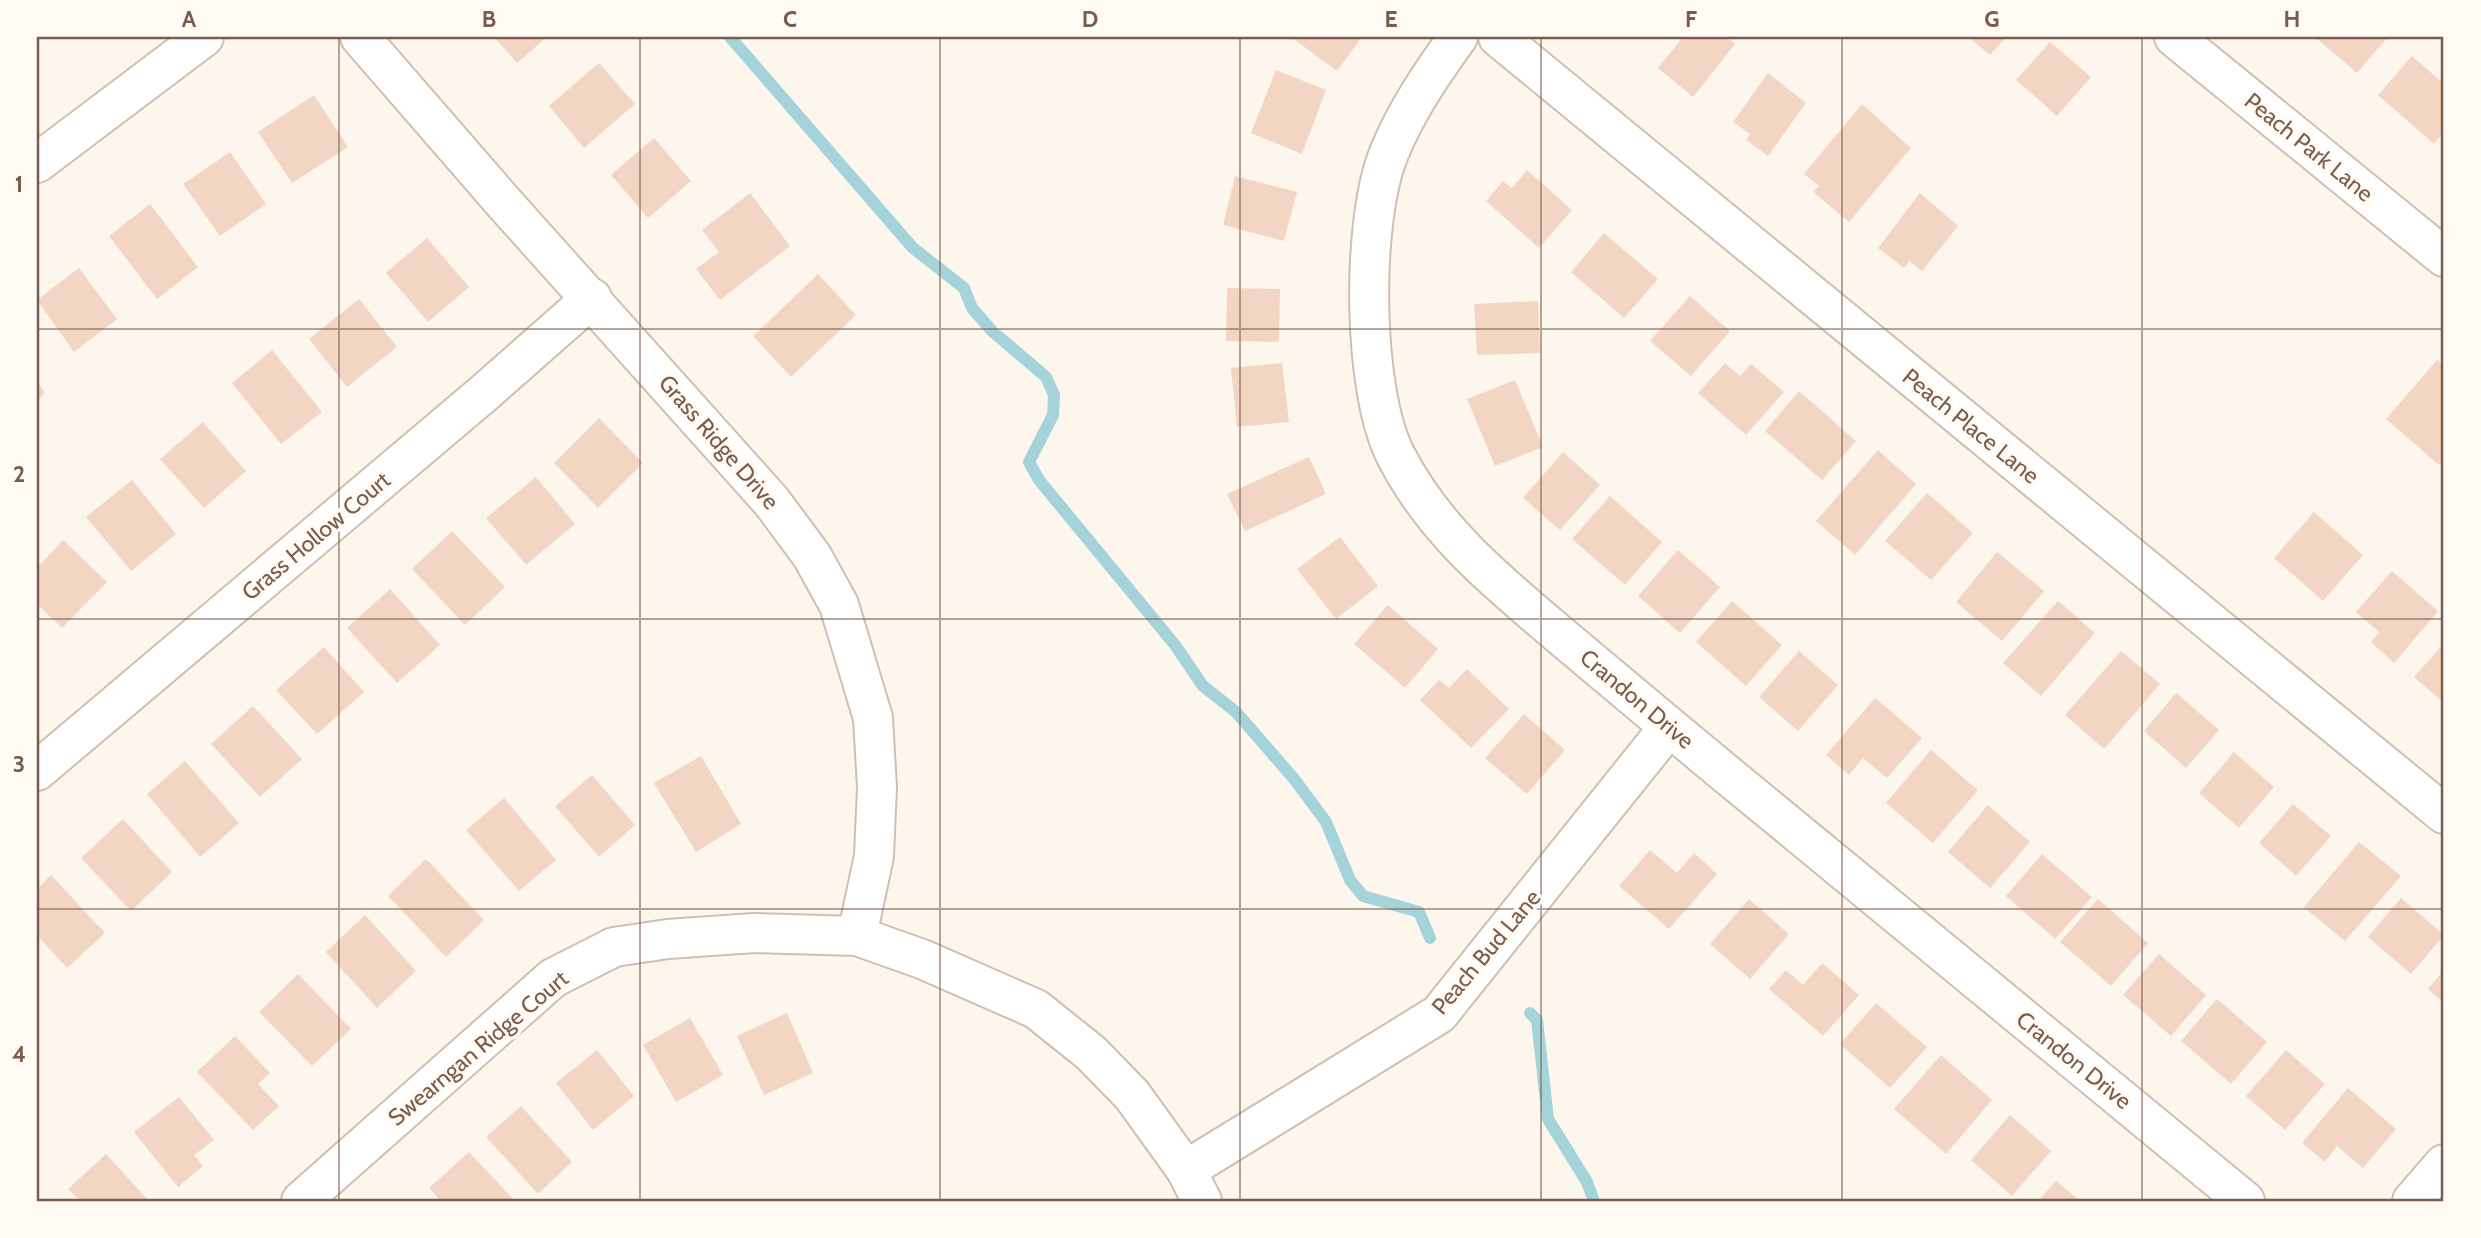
<svg xmlns="http://www.w3.org/2000/svg" width="2481" height="1238" viewBox="0 0 2481 1238" font-family="Cabin,sans-serif">
<style>
.lines{fill:none;stroke-linecap:round;stroke-linejoin:round}
.stream{stroke:#a5d3da;stroke-width:12}
.building{fill:#f3d5c3}
.minor-casing{stroke:#d1beb0;stroke-width:42}
.minor{stroke:#fff;stroke-width:38}
.grid{fill:none;stroke:#7a5c4d;stroke-width:2;stroke-opacity:0.55}
.labels{text-anchor:middle;stroke-width:7;stroke-linejoin:round;paint-order:stroke}
.street-label{font-size:23px;fill:#7a5c4d;stroke:#fffaf3}
.neatline{fill:none;stroke:#7a5c4d;stroke-width:2.5}
.grid-label{font-size:23px;text-anchor:middle;font-weight:bold;fill:#7a5c4d}
</style>
<rect width="100%" height="100%" fill="#fdf6ec"/>
<g class="lines">
<!-- stream -->
<g class="stream">
<path d="M 730,37 L 913,248 L 964,288 L 972,308 L 992,331 L 1046,377 L 1054,395 L 1053,415 L 1029,462 L 1039,480 L 1175,645 L 1203,686 L 1236,712 L 1295,780 L 1326,822 L 1350,880 L 1363,896 L 1419,912 L 1430,938"/>
<path d="M 1530,1013 L 1537,1020 L 1548,1119 L 1587,1182 L 1594,1201"/>
</g>
</g>
<!-- building -->
<g class="building">
<path d="M 494,37 L 547,37 L 517,63 Z"/>
<path d="M 1291,37 L 1362,37 L 1337,71 Z"/>
<path d="M 1683,37 L 1726,37 L 1735,44 L 1693,97 L 1658,68 Z"/>
<path d="M 1968,37 L 2006,37 L 1990,55 Z"/>
<path d="M 2315,37 L 2388,37 L 2357,73 Z"/>
<path d="M 2050,42 L 2091,77 L 2057,116 L 2016,80 Z"/>
<path d="M 2412,56 L 2444,84 L 2444,132 L 2434,144 L 2378,95 Z"/>
<path d="M 599,63 L 635,104 L 584,148 L 549,106 Z"/>
<path d="M 1276,70 L 1326,90 L 1302,154 L 1251,133 Z"/>
<path d="M 1768,73 L 1806,103 L 1768,156 L 1746,140 L 1750,134 L 1733,122 Z"/>
<path d="M 314,95 L 348,147 L 292,183 L 258,132 Z"/>
<path d="M 1862,104 L 1911,148 L 1849,222 L 1813,192 L 1819,186 L 1804,174 Z"/>
<path d="M 654,138 L 691,181 L 648,218 L 611,175 Z"/>
<path d="M 230,152 L 266,204 L 220,236 L 183,184 Z"/>
<path d="M 1527,170 L 1572,210 L 1539,248 L 1486,201 L 1503,181 L 1512,188 Z"/>
<path d="M 1235,176 L 1297,192 L 1284,241 L 1223,225 Z"/>
<path d="M 750,193 L 790,246 L 720,300 L 696,269 L 719,252 L 702,230 Z"/>
<path d="M 1920,193 L 1958,226 L 1922,271 L 1909,261 L 1904,268 L 1878,248 Z"/>
<path d="M 150,204 L 198,267 L 157,299 L 109,236 Z"/>
<path d="M 1604,233 L 1658,279 L 1624,318 L 1571,272 Z"/>
<path d="M 427,238 L 469,287 L 428,322 L 386,273 Z"/>
<path d="M 79,268 L 117,319 L 74,352 L 37,300 Z"/>
<path d="M 818,274 L 856,315 L 791,377 L 753,336 Z"/>
<path d="M 1227,288 L 1280,289 L 1279,342 L 1226,341 Z"/>
<path d="M 1690,296 L 1730,331 L 1691,376 L 1650,341 Z"/>
<path d="M 359,299 L 397,347 L 347,387 L 309,339 Z"/>
<path d="M 1538,301 L 1540,353 L 1477,355 L 1474,304 Z"/>
<path d="M 272,350 L 322,412 L 281,444 L 232,383 Z"/>
<path d="M 2437,360 L 2444,366 L 2444,459 L 2439,465 L 2386,419 Z"/>
<path d="M 1282,363 L 1289,422 L 1237,427 L 1231,368 Z"/>
<path d="M 1725,363 L 1740,376 L 1751,364 L 1784,392 L 1746,435 L 1698,393 Z"/>
<path d="M 1515,380 L 1543,447 L 1495,466 L 1467,399 Z"/>
<path d="M 37,382 L 45,393 L 37,400 Z"/>
<path d="M 1799,391 L 1856,441 L 1822,480 L 1765,431 Z"/>
<path d="M 599,418 L 643,463 L 598,508 L 554,463 Z"/>
<path d="M 203,422 L 246,471 L 204,508 L 160,459 Z"/>
<path d="M 1878,450 L 1916,484 L 1855,555 L 1816,521 Z"/>
<path d="M 1563,452 L 1600,485 L 1560,530 L 1523,498 Z"/>
<path d="M 1309,457 L 1326,494 L 1245,531 L 1227,494 Z"/>
<path d="M 536,477 L 575,524 L 526,565 L 486,518 Z"/>
<path d="M 132,480 L 176,534 L 131,571 L 86,517 Z"/>
<path d="M 1927,493 L 1973,533 L 1931,580 L 1885,541 Z"/>
<path d="M 1610,496 L 1662,542 L 1625,585 L 1572,539 Z"/>
<path d="M 2314,512 L 2363,555 L 2323,601 L 2274,558 Z"/>
<path d="M 452,531 L 505,587 L 465,625 L 412,569 Z"/>
<path d="M 1340,537 L 1378,586 L 1336,619 L 1297,569 Z"/>
<path d="M 63,540 L 107,582 L 62,628 L 37,604 L 37,568 Z"/>
<path d="M 1678,550 L 1720,587 L 1680,633 L 1638,596 Z"/>
<path d="M 1997,552 L 2044,591 L 2002,641 L 1956,602 Z"/>
<path d="M 2392,571 L 2438,611 L 2394,663 L 2371,642 L 2379,632 L 2356,612 Z"/>
<path d="M 390,589 L 440,645 L 397,683 L 347,628 Z"/>
<path d="M 1732,601 L 1782,645 L 1746,686 L 1696,642 Z"/>
<path d="M 2058,601 L 2095,633 L 2041,696 L 2003,663 Z"/>
<path d="M 1388,605 L 1438,649 L 1405,688 L 1354,644 Z"/>
<path d="M 2444,643 L 2444,703 L 2414,677 Z"/>
<path d="M 324,647 L 364,692 L 317,734 L 276,690 Z"/>
<path d="M 1799,651 L 1838,685 L 1798,731 L 1759,697 Z"/>
<path d="M 2121,651 L 2160,684 L 2104,749 L 2065,715 Z"/>
<path d="M 1467,669 L 1509,709 L 1471,748 L 1420,700 L 1439,680 L 1449,688 Z"/>
<path d="M 2176,693 L 2219,730 L 2186,768 L 2144,731 Z"/>
<path d="M 1875,698 L 1922,738 L 1887,778 L 1863,758 L 1849,775 L 1826,755 Z"/>
<path d="M 253,706 L 302,759 L 260,797 L 211,744 Z"/>
<path d="M 1524,714 L 1565,750 L 1527,794 L 1485,758 Z"/>
<path d="M 1931,750 L 1978,790 L 1933,843 L 1886,803 Z"/>
<path d="M 2234,752 L 2274,787 L 2239,828 L 2199,793 Z"/>
<path d="M 701,756 L 741,824 L 696,852 L 654,783 Z"/>
<path d="M 185,761 L 239,823 L 200,857 L 147,794 Z"/>
<path d="M 592,775 L 635,825 L 599,857 L 555,806 Z"/>
<path d="M 504,798 L 556,860 L 519,891 L 466,830 Z"/>
<path d="M 2293,804 L 2331,836 L 2296,876 L 2259,843 Z"/>
<path d="M 1988,805 L 2030,842 L 1990,888 L 1948,852 Z"/>
<path d="M 123,819 L 172,872 L 131,911 L 81,858 Z"/>
<path d="M 2359,842 L 2401,876 L 2345,941 L 2304,907 Z"/>
<path d="M 1650,850 L 1677,873 L 1694,853 L 1717,874 L 1669,929 L 1619,886 Z"/>
<path d="M 2042,854 L 2092,897 L 2055,939 L 2006,896 Z"/>
<path d="M 426,859 L 484,920 L 446,957 L 388,896 Z"/>
<path d="M 51,875 L 105,933 L 67,968 L 37,935 L 37,889 Z"/>
<path d="M 2401,898 L 2444,935 L 2411,974 L 2368,937 Z"/>
<path d="M 1749,899 L 1789,934 L 1750,979 L 1710,944 Z"/>
<path d="M 2098,899 L 2148,943 L 2111,986 L 2060,942 Z"/>
<path d="M 365,915 L 416,971 L 377,1008 L 326,952 Z"/>
<path d="M 2159,954 L 2206,995 L 2171,1036 L 2123,995 Z"/>
<path d="M 1822,963 L 1859,995 L 1823,1036 L 1769,989 L 1786,970 L 1803,985 Z"/>
<path d="M 2444,970 L 2444,1003 L 2428,989 Z"/>
<path d="M 298,974 L 351,1029 L 312,1066 L 259,1012 Z"/>
<path d="M 2217,999 L 2267,1042 L 2231,1084 L 2181,1041 Z"/>
<path d="M 1876,1003 L 1927,1047 L 1890,1088 L 1840,1044 Z"/>
<path d="M 787,1013 L 813,1073 L 764,1095 L 737,1036 Z"/>
<path d="M 690,1018 L 723,1075 L 676,1102 L 643,1045 Z"/>
<path d="M 235,1036 L 270,1073 L 258,1084 L 279,1106 L 253,1130 L 197,1072 Z"/>
<path d="M 597,1050 L 634,1096 L 593,1130 L 556,1083 Z"/>
<path d="M 2286,1050 L 2325,1084 L 2285,1130 L 2246,1096 Z"/>
<path d="M 1941,1055 L 1992,1100 L 1946,1154 L 1894,1109 Z"/>
<path d="M 2348,1088 L 2396,1129 L 2363,1168 L 2337,1146 L 2325,1162 L 2302,1143 Z"/>
<path d="M 179,1097 L 214,1140 L 194,1155 L 203,1166 L 178,1187 L 134,1132 Z"/>
<path d="M 521,1106 L 572,1162 L 538,1194 L 486,1137 Z"/>
<path d="M 2010,1115 L 2051,1151 L 2012,1196 L 1971,1160 Z"/>
<path d="M 469,1152 L 515,1201 L 441,1201 L 429,1188 Z"/>
<path d="M 106,1154 L 149,1201 L 80,1201 L 68,1189 Z"/>
<path d="M 2056,1181 L 2080,1201 L 2038,1201 Z"/>
</g>
<g class="lines">
<defs>
<g id="minor">
<path d="M 360,37 L 505,204 L 772,502 L 812,556 L 839,605 L 873,718 L 877,787 L 874,856 L 857,936"/>
<path d="M 1458,37 C 1432,73 1406,111 1389,153 C 1361,221 1362,391 1396,456 C 1436,534 1501,585 1567,641 C 1617,683 1668,726 1719,768 C 1894,912 2070,1057 2245,1201"/>
<path d="M 1498,37 L 2444,814"/>
<path d="M 2174,37 L 2444,257"/>
<path d="M 37,163 L 204,37"/>
<path d="M 37,771 L 483,394 L 592,298"/>
<path d="M 1186,1170 L 1439,1014 L 1669,727"/>
<path d="M 301,1201 L 553,978 L 614,947 L 668,939 L 754,933 L 857,936 L 922,959 L 1036,1009 L 1091,1053 L 1132,1095 L 1186,1170 L 1202,1201"/>
<path d="M 2412,1201 L 2444,1164"/>
</g>
</defs>
<!-- minor casing -->
<use href="#minor" class="minor-casing"/>
<!-- minor -->
<use href="#minor" class="minor"/>
</g>
<!-- grid -->
<path class="grid" d="M 339,37 L 339,1201M 640,37 L 640,1201M 940,37 L 940,1201M 1240,37 L 1240,1201M 1541,37 L 1541,1201M 1842,37 L 1842,1201M 2142,37 L 2142,1201M 37,329 L 2444,329M 37,619 L 2444,619M 37,909 L 2444,909"/>
<g class="labels">
<!-- street labels -->
<g class="street-label">
<text transform="translate(2309 147) rotate(39)" y="8">Peach Park Lane</text>
<text transform="translate(1971 426) rotate(39)" y="8">Peach Place Lane</text>
<text transform="translate(719 442) rotate(49)" y="8">Grass Ridge Drive</text>
<text transform="translate(316 536) rotate(-40)" y="8">Grass Hollow Court</text>
<text transform="translate(1637 699) rotate(40)" y="8">Crandon Drive</text>
<text transform="translate(1486 952) rotate(-50)" y="8">Peach Bud Lane</text>
<text transform="translate(478 1048) rotate(-40)" y="8">Swearngan Ridge Court</text>
<text transform="translate(2074 1060) rotate(39)" y="8">Crandon Drive</text>
</g>
</g>
<!-- border -->
<rect width="2481" height="1238" fill="none" stroke="#fffaf3" stroke-width="77"/>
<rect x="38" y="38" width="2404" height="1162" class="neatline"/>
<g class="grid-label">
<text x="189" y="27">A</text>
<text x="489" y="27">B</text>
<text x="790" y="27">C</text>
<text x="1090" y="27">D</text>
<text x="1391" y="27">E</text>
<text x="1691" y="27">F</text>
<text x="1992" y="27">G</text>
<text x="2292" y="27">H</text>
<text x="19" y="192">1</text>
<text x="19" y="482">2</text>
<text x="19" y="772">3</text>
<text x="19" y="1062">4</text>
</g>
</svg>
